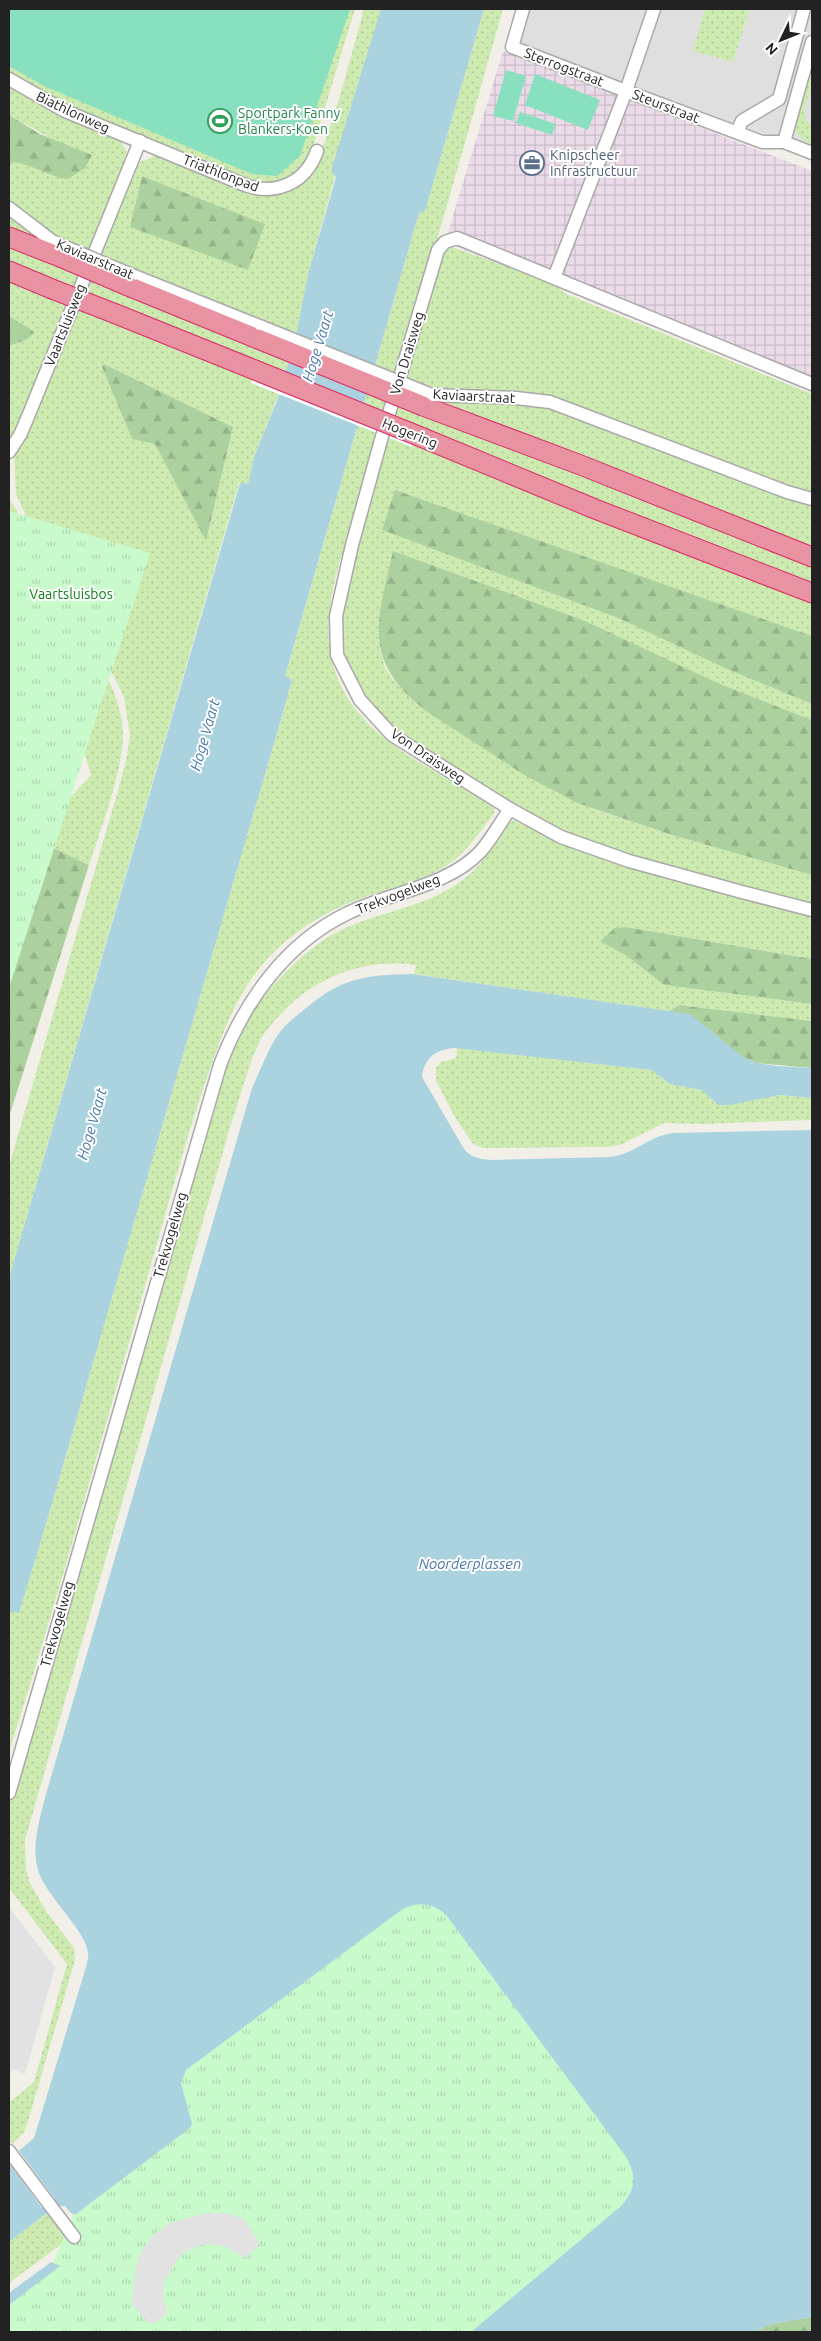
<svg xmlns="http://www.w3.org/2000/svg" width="821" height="2341" viewBox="0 0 821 2341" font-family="Ubuntu,sans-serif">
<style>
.residential{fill:#e0dfdf}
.industrial{fill:url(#industrial-grid)}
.grass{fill:url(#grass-dots);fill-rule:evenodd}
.forest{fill:url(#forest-firs)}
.park{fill:url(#park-tufts)}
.pitch{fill:#88e0be}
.parking{fill:#e2e2e2}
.water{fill:#aad3df}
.pier{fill:#fff}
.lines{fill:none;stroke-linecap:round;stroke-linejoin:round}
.minor-casing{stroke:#a9a9a9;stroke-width:15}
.highway-casing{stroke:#dc2a67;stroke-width:21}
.minor{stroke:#fff;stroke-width:12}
.highway{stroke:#e892a2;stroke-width:19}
.minor-bridge-casing{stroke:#a9a9a9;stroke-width:15;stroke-linecap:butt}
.highway-bridge-casing{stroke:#dc2a67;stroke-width:21;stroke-linecap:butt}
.minor-bridge{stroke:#fff;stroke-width:12}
.highway-bridge{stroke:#e892a2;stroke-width:19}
.labels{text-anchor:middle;stroke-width:4;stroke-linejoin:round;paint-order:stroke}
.street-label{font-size:14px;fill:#222;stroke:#fff}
.leisure-label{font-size:14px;fill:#27864d;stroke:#fff;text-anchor:start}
.service-label{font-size:14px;fill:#4e5e75;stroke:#fff;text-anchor:start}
.park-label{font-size:14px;fill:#0c8416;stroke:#fff}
.water-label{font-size:15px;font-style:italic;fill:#4a7aab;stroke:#fff}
</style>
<defs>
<pattern id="industrial-grid" width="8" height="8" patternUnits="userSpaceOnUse" patternTransform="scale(1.25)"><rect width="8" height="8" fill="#ebdbe8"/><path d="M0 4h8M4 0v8" fill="none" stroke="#c9bcc7"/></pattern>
<pattern id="grass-dots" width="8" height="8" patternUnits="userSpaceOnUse" patternTransform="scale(1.25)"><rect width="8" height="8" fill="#cdebb0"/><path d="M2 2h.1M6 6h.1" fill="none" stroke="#b0c997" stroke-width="1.8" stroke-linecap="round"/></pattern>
<pattern id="forest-firs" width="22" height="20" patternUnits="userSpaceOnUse" patternTransform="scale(1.25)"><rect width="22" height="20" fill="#add19e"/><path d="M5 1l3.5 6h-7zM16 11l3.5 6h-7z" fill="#95b388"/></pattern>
<pattern id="park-tufts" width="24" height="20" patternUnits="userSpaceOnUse" patternTransform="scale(1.25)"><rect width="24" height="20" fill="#c8facc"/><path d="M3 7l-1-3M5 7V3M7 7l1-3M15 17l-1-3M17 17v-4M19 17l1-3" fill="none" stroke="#acd6af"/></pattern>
</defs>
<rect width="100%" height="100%" fill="#f2efe9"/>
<!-- residential -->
<path class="residential" d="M 527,9 L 812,9 L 812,151 L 517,46 Z"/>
<!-- industrial -->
<path class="industrial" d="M 503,51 L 812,171 L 812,392 L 445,242 Z"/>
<!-- grass -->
<g class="grass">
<path d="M 330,9 L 355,9 L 309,160 C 284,187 274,189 239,178 L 68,107 L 9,73 L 9,58 Z"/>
<path d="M 364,9 L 381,9 L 308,274 L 296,336 L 98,256 L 140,162 L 157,155 L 260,195 C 274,194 291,192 303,182 C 326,163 354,43 364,9 ZM 142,176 L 265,224 L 130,227 Z"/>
<path d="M 484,9 L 503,9 C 465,144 426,279 386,414 C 376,447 366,480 356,513 C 346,541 336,570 331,599 C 327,624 327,650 336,674 C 360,740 432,767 486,802 L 494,808 L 495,812 C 480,831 467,853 446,866 C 423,881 394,887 368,896 C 326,910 285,935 258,970 C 230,1006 217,1049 202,1092 C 185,1143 171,1195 156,1247 C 108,1416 62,1585 9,1752 L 9,1617 L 10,1612 L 19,1613 L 38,1551 L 284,709 L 292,681 L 285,677 L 419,213 L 425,211 Z"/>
<path d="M 705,9 L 743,9 L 749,11 L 733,62 L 693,51 Z"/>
<path d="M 812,64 C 812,70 813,77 812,83 C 810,100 796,113 812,126 L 812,144 L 805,142 L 794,130 L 795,121 Z"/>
<path d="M 9,87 L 69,120 L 121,142 L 127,152 L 126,163 L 88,252 L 56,239 L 9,203 L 9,167 L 13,162 L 23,163 L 52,139 L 9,115 Z"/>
<path d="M 9,213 L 55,249 L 9,230 Z"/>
<path d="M 9,246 L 79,275 L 73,290 L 9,264 Z"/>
<path d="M 449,246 L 543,279 L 555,284 L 564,293 L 812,394 L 812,495 L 559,399 L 432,391 L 404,380 L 442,253 Z"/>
<path d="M 89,279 L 289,360 L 284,376 L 82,294 Z"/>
<path d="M 9,281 L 67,304 L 9,444 L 9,346 L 28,339 L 34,333 L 9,316 Z"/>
<path d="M 76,308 L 280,391 L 254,457 L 248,484 L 239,483 L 9,1278 L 9,1166 L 117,794 L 126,761 L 130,735 L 124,697 L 94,637 L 28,521 L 16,494 L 14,457 L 17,446 ZM 104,364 L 233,427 L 206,541 L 155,443 L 132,439 L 102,367 Z"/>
<path d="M 426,399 L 461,402 L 537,405 L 604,428 L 796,501 L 812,505 L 812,550 Z"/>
<path d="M 397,402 L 812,565 L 812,584 L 392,418 Z"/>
<path d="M 388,433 L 812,598 L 812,636 L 395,490 L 382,530 L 618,618 L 729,670 L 812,704 L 812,720 L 720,684 L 583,620 L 393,551 L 379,618 L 380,648 L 385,667 L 392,678 L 413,701 L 426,711 L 557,793 L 599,811 L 672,835 L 812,875 L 812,904 L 599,848 L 530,816 L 373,715 L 344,662 L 339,632 L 340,610 Z"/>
<path d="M 9,500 L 16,509 C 30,536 42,565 57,591 C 80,633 121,683 123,732 C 124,768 101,829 89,865 L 33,838 L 91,775 L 43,607 L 9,615 Z"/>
<path d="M 511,821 L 514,821 L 578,851 L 678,882 L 812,916 L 812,959 L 626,927 L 600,940 L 627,956 L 664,985 L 812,1004 L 812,1021 L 679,1005 L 669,1011 L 414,974 L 416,965 C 366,958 315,976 281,1014 C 274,1021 267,1029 262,1037 C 248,1064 241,1096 231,1124 L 25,1840 L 26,1869 L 30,1883 L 46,1911 L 74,1948 L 75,1960 L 28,2121 L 24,2132 L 13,2143 L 9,2141 L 9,2103 L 34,2082 L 67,1964 L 9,1888 L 9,1800 L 210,1118 C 220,1087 229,1054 244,1026 C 263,992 303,950 337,932 C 376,912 424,908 460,882 C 482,867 496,842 511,821 Z"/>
<path d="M 457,1048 L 651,1070 L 670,1084 L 703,1090 L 714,1102 L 779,1095 L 812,1098 L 812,1120 L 701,1124 L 664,1123 L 620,1145 L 605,1147 L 483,1148 L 473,1144 L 456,1119 L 436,1081 L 436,1068 L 441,1062 L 456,1058 Z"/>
<path d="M 50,2211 L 68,2236 L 67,2240 L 9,2283 L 9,2242 Z"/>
</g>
<!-- forest -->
<g class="forest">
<path d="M 9,115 L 40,134 L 92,155 L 85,168 L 68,179 C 48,177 33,164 13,162 L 9,167 Z"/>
<path d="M 142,176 L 265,224 L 248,270 L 130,227 Z"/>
<path d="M 9,316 L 33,331 L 34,333 L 28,339 L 9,346 Z"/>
<path d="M 104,364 L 233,427 L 206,541 L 155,444 L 132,439 L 102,367 Z"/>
<path d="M 395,490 L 812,636 L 812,704 L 729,670 L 618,618 L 382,530 Z"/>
<path d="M 393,551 L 583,620 L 720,684 L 812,720 L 812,875 L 672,835 L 577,803 L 526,776 L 426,711 C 361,660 377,622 393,551 Z"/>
<path d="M 33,838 L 89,865 L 9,1117 L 9,894 Z"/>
<path d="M 626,927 L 812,959 L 812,1004 L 664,985 L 627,956 L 600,941 L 615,928 Z"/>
<path d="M 679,1005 L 812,1021 L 812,1068 L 757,1063 L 743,1057 L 715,1037 L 669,1011 Z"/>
<path d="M 812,2317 L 812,2332 L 756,2332 L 767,2325 Z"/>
</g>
<!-- park -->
<g class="park">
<path d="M 9,511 L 150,553 L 9,988 Z"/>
<path d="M 430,1883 L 653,2185 L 477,2332 L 9,2332 L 9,2300 L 51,2268 L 75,2211 L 174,2077 Z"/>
</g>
<!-- pitch -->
<g class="pitch">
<path d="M 9,9 L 350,9 L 300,156 L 277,176 L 252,174 L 44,86 L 9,66 Z"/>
<path d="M 506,70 L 526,76 L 513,121 L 493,116 Z"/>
<path d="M 535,74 L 600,100 L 588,130 L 525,105 Z"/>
<path d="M 520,112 L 556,124 L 552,135 L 516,123 Z"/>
</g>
<!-- parking -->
<g class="parking">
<path d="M 9,1907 L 55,1967 L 25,2074 L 12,2069 L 9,2079 Z"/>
<path d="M 207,2213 L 230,2214 L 245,2220 L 259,2242 L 257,2247 L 245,2258 L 225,2246 L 209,2244 L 197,2246 L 187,2251 L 177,2259 L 164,2284 L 163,2298 L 168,2313 L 153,2324 L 147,2322 L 132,2304 L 136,2266 L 143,2248 L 154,2235 L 170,2223 Z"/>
</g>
<!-- water -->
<g class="water">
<path d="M 381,9 L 484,9 L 425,211 L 419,213 L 285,676 L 292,680 L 284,709 L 38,1551 L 19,1613 L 10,1612 L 9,1617 L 9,1278 L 240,483 L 248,484 L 254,457 L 278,398 L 296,336 L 308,274 L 336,177 L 331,171 Z"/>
<path d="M 412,974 L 690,1014 L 743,1057 L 757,1063 L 777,1066 L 812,1068 L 812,1098 L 779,1095 L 730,1105 L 718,1105 L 702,1090 L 670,1084 L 651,1070 L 455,1048 C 436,1049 424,1058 422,1077 L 464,1149 C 472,1158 480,1159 491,1160 L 610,1157 C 635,1154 649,1136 673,1133 L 812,1130 L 812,2317 L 767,2325 L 756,2332 L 471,2332 L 620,2207 C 637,2190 637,2173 624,2154 L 447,1916 C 433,1902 416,1901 400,1911 L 186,2070 L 181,2083 L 192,2124 L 190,2128 L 76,2214 L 72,2214 L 65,2206 L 56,2206 L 9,2242 L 9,2159 L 34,2138 L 86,1967 C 87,1962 89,1956 88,1952 C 86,1931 45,1895 38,1870 C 31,1845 40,1818 46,1794 L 252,1088 C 260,1071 267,1052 277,1036 C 284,1025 295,1017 305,1009 C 341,978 365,975 412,974 Z"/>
<path d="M 51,2262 L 60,2266 L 9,2305 L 9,2293 Z"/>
</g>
<!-- pier -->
<g class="pier">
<path d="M 259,362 L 420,427 L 412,447 L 251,383 Z"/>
<path d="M 16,2147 L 55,2199 L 42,2208 L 9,2163 L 9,2152 Z"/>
</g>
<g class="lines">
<defs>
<g id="minor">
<path d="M 523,9 L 512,47 L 626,91 L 654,9"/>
<path d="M 9,79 L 65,111 L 245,185 C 276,196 306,183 317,151"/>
<path d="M 737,132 L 742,121 L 779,99 L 804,9"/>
<path d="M 784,142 L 812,42"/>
<path d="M 9,208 L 52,241 L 70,249"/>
<path d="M 132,275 L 262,327"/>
<path d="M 554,278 L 626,91 L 762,142 L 784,142 L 812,153"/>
<path d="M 812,384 L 457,238 L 445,242 L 438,250 L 381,440 L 352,545 L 336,616 L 337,655 L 360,700 L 392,735 L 510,809 L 561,837 L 629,861 L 742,892 L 812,910"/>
<path d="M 432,395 L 516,398 L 550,402 L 787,492 L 812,499"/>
<path d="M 9,452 L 20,435 L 27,419 L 140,141"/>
<path d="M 9,1793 L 220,1065 C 244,1002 285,944 346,914 C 387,893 447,887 480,852 C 491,840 500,823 510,809"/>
<path d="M 9,2151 L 74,2237"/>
</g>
<g id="highway">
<path d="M 9,237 L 65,259"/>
<path d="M 9,271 L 52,289"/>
<path d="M 128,286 L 258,339"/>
<path d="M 116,314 L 255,370"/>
<path d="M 423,406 L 578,464 L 812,557"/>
<path d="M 416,435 L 595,509 L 812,593"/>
</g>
</defs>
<!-- minor casing -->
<use href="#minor" class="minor-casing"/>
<!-- highway casing -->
<use href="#highway" class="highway-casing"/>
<!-- minor -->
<use href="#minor" class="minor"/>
<!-- highway -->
<use href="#highway" class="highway"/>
<defs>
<g id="minor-bridge">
<path d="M 70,249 L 132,275"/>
<path d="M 262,327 L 432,395"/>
</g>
<g id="highway-bridge">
<path d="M 65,259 L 128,286"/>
<path d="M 52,289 L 116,314"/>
<path d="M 258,339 L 423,406"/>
<path d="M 255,370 L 416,435"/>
</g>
</defs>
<!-- minor-bridge casing -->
<use href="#minor-bridge" class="minor-bridge-casing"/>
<!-- highway-bridge casing -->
<use href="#highway-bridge" class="highway-bridge-casing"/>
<!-- minor-bridge -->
<use href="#minor-bridge" class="minor-bridge"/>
<!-- highway-bridge -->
<use href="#highway-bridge" class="highway-bridge"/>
</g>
<!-- icons -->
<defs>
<symbol id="stadium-ring" viewBox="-11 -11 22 22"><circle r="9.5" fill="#fff" stroke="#2e9e5b" stroke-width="1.5"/><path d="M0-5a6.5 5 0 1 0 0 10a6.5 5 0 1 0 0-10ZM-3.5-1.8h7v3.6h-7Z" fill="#2e9e5b"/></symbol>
<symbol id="office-ring" viewBox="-11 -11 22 22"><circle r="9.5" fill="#fff" stroke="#5c6f8a" stroke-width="1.5"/><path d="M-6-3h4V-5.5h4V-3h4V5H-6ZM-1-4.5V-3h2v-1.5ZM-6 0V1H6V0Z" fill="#5c6f8a"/></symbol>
</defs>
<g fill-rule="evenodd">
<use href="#stadium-ring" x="206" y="107" width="28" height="28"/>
<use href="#office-ring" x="518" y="149" width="28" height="28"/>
</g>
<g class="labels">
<!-- street labels -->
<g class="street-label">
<text transform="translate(564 67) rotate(21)" y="5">Sterrogstraat</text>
<text transform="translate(666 106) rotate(21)" y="5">Steurstraat</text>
<text transform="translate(73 112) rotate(25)" y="5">Biathlonweg</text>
<text transform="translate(221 173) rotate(21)" y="5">Triathlonpad</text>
<text transform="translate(95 259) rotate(23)" y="5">Kaviaarstraat</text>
<text transform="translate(65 325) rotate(-68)" y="5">Vaartsluisweg</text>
<text transform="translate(407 353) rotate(-73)" y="5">Von Draisweg</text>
<text transform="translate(474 396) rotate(3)" y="5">Kaviaarstraat</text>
<text transform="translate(410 433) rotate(22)" y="5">Hogering</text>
<text transform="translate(428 756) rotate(34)" y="5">Von Draisweg</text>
<text transform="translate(398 894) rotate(-21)" y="5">Trekvogelweg</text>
<text transform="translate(170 1235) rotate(-74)" y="5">Trekvogelweg</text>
<text transform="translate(57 1624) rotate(-74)" y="5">Trekvogelweg</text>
</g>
<!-- leisure labels -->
<g class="leisure-label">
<text x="238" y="118">Sportpark Fanny<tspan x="238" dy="16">Blankers-Koen</tspan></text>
</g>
<!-- service labels -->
<g class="service-label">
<text x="550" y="160">Knipscheer<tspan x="550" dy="16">Infrastructuur</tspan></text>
</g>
<!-- park labels -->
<g class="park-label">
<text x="71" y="599">Vaartsluisbos</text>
</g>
<!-- water labels -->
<g class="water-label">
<text transform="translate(318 346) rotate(-73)" y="5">Hoge Vaart</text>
<text transform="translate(205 735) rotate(-74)" y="5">Hoge Vaart</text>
<text transform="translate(92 1124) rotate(-74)" y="5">Hoge Vaart</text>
<text x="470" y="1569">Noorderplassen</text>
</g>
</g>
<!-- border -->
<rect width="821" height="2341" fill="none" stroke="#222222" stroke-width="20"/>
<!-- north arrow -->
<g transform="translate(781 40) rotate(227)" stroke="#ffffff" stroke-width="4" paint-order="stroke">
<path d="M0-4L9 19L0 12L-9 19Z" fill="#222222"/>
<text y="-8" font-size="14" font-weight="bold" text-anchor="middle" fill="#222222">N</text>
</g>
</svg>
